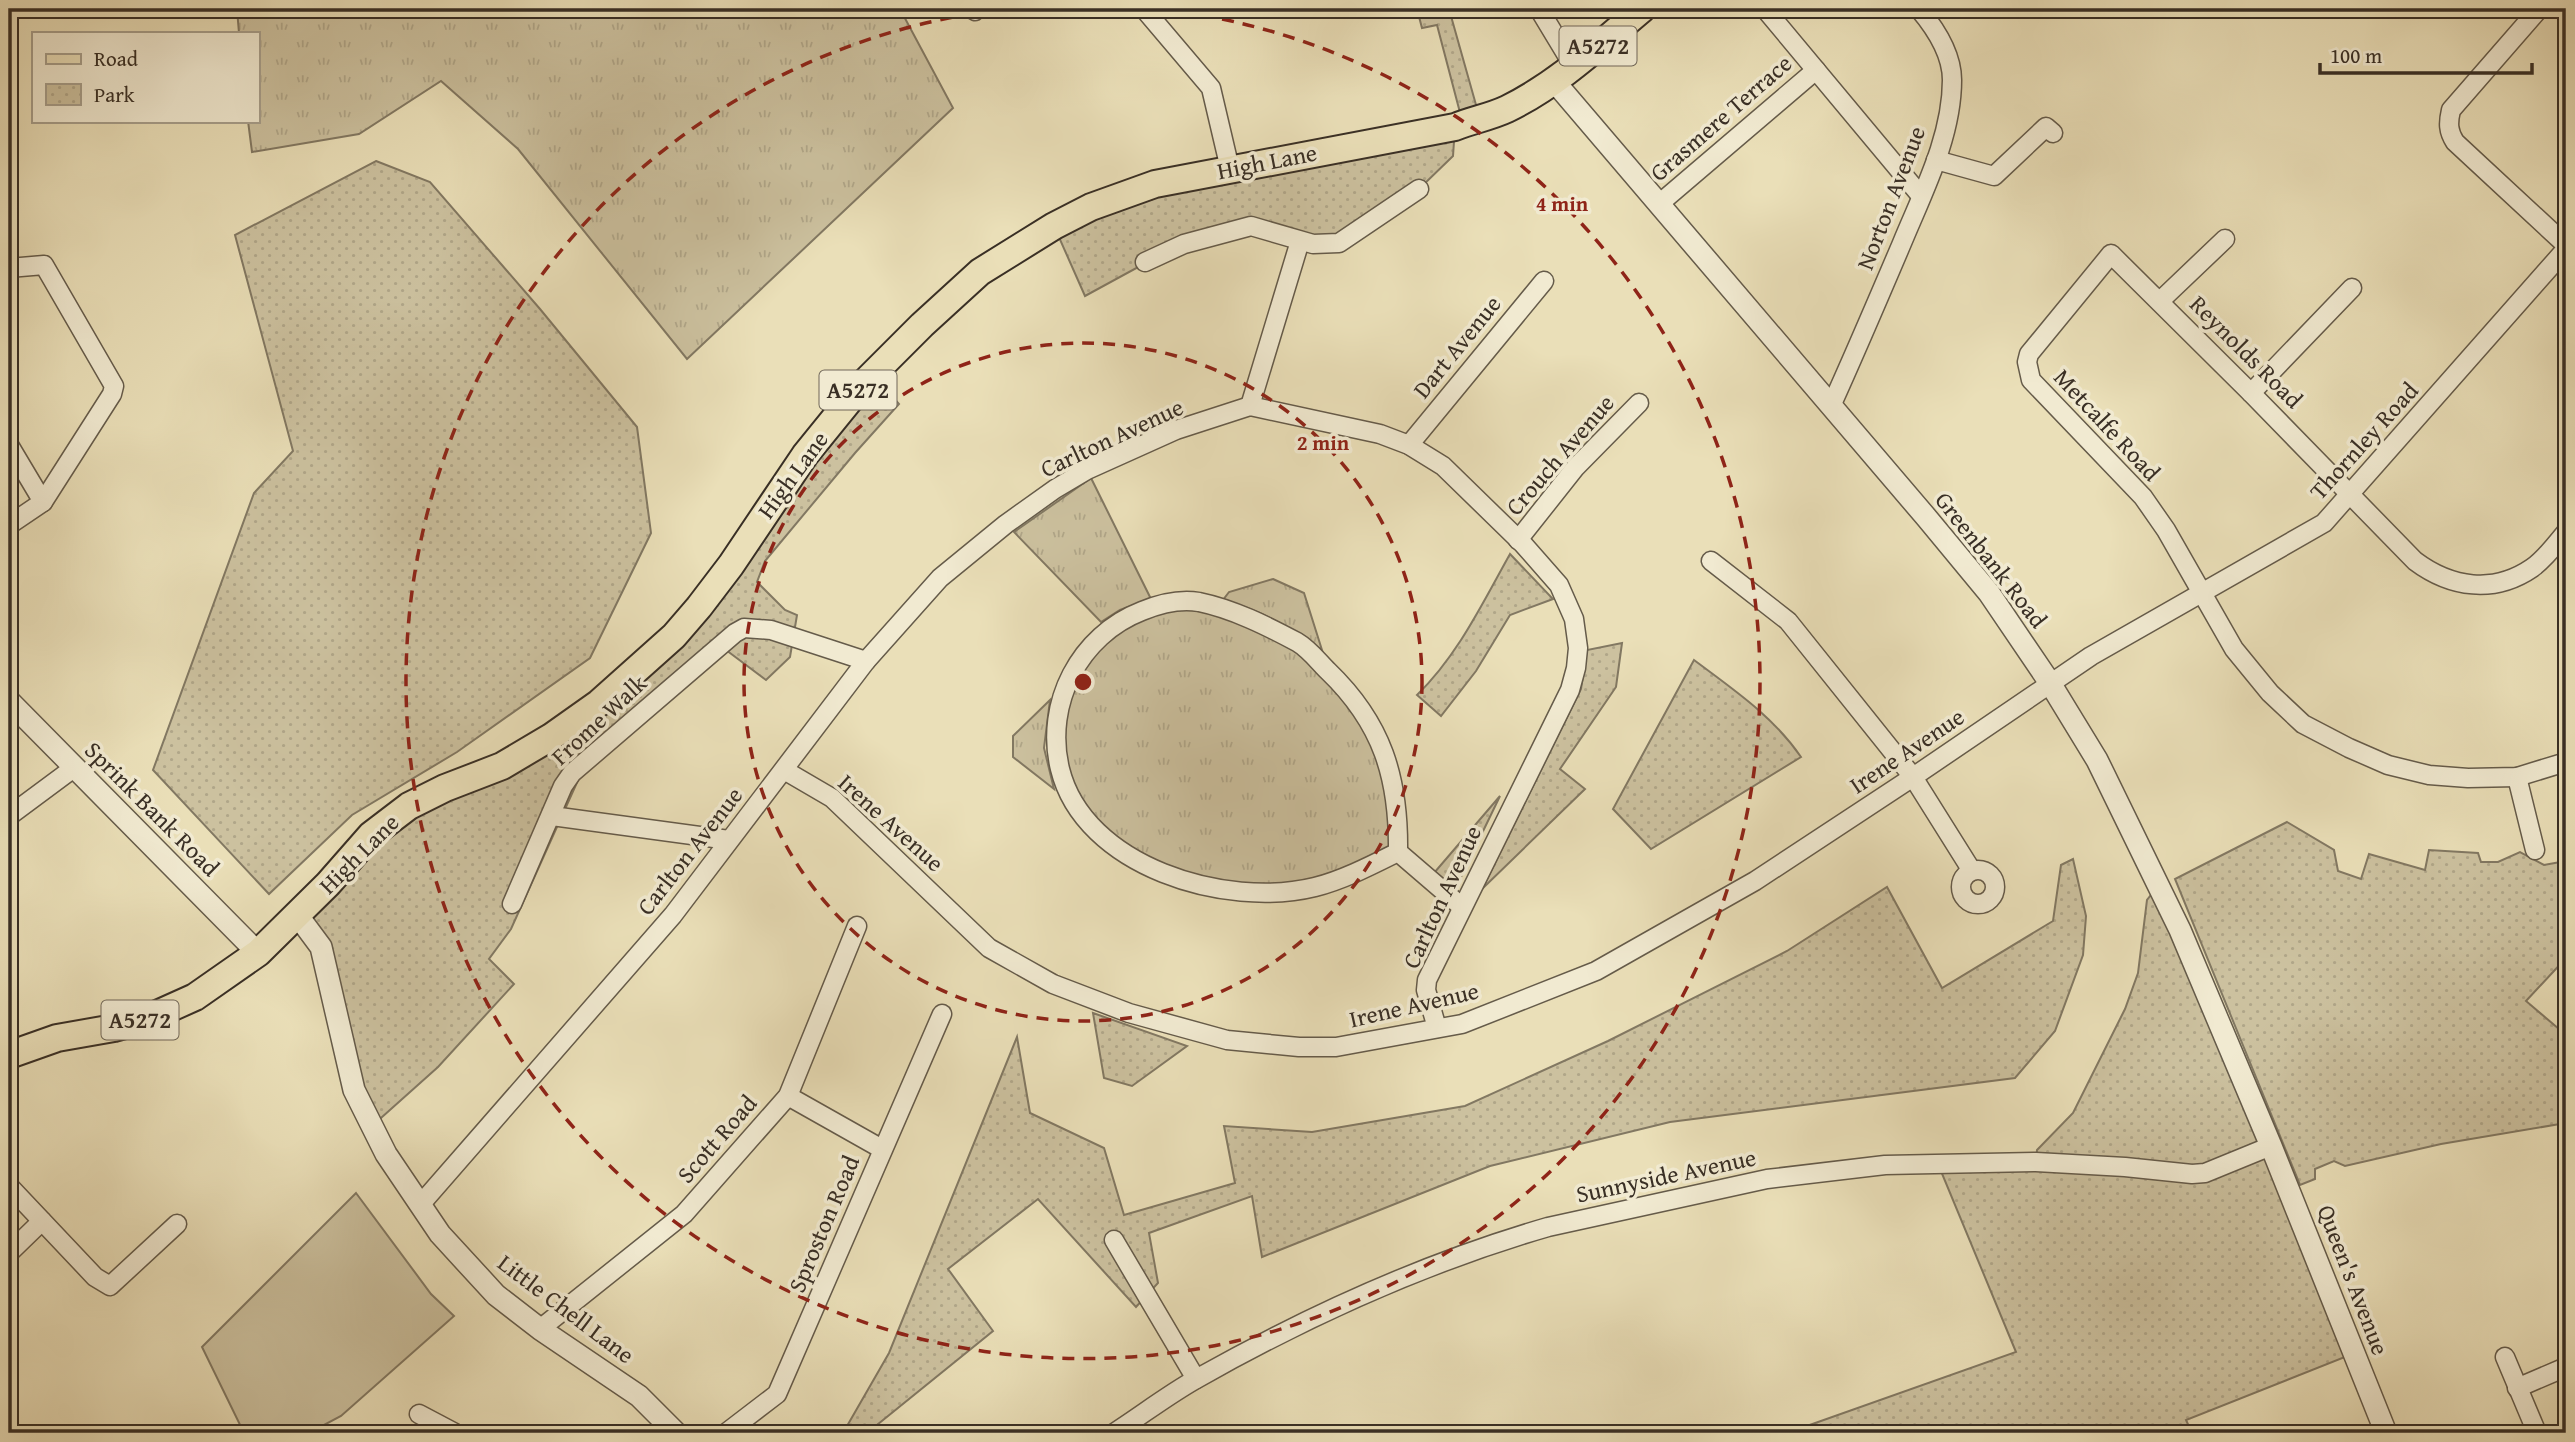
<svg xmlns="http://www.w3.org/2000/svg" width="2575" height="1442" viewBox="0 0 2575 1442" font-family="'Gentium Book Plus',serif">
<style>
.grass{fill:url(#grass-tufts);stroke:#827862;stroke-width:2}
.park{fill:url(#park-dots);stroke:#827862;stroke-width:2}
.pitch{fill:#ccc19f;stroke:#827862;stroke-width:2}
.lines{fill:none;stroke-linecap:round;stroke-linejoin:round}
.minor-casing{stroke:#655b4a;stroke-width:21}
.tertiary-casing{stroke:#655b4a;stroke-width:24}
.primary-casing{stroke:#392f25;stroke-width:30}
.minor{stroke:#f1ead1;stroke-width:18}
.tertiary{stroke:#f1ead1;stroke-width:21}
.primary{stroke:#eadfb8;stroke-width:26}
.ring{fill:none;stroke:#8f2418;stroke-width:3.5;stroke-dasharray:12 9}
.labels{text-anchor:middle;stroke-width:7;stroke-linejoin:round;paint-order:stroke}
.shield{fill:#f1ead1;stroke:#706759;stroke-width:2}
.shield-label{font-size:23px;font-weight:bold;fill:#392f25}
.street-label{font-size:24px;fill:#392f25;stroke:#f1ead1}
.centre{fill:#8f2418;stroke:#f1ead1;stroke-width:3.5}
.ring-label{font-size:21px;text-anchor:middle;font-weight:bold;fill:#8f2418;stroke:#f1ead1;stroke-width:7;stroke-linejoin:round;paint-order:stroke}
</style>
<defs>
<pattern id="grass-tufts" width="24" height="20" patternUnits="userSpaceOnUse" patternTransform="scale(1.75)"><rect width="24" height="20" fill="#ccc19f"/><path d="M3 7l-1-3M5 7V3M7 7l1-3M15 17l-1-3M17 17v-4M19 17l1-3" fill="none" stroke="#b0a689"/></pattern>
<pattern id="park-dots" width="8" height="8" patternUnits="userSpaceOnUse" patternTransform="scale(1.75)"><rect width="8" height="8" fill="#ccc19f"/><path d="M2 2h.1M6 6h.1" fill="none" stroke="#b0a689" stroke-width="1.8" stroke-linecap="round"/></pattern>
</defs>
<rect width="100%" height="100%" fill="#eadfb8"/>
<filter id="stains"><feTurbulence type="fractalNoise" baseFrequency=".00286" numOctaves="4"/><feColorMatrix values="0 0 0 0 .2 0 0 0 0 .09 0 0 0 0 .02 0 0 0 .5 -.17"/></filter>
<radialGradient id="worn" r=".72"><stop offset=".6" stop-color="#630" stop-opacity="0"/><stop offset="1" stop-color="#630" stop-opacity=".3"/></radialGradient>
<!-- grass -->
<g class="grass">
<path d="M 237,9 L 900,9 L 953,108 L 687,359 L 518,149 L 441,81 L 359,134 L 252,152 L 248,121 L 257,121 L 257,33 L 239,33 Z"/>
<path d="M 1091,478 L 1151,599 L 1120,610 L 1101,622 L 1014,532 Z"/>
<path d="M 1273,579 L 1304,593 L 1322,650 C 1286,626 1266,612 1223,600 L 1229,592 Z"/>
<path d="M 1198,602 L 1307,650 L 1378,736 L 1398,852 L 1317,887 L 1223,890 L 1113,845 L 1060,770 L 1072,672 L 1127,617 Z"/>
<path d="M 1050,700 L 1044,748 L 1054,789 L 1013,757 L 1013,736 Z"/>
</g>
<!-- park -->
<g class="park">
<path d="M 1417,9 L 1449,9 L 1480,119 L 1463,124 L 1437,25 L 1422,28 Z"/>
<path d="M 1455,127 L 1453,156 L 1419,189 L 1339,243 L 1251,226 L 1162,254 L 1085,296 L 1054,226 L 1091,207 Z"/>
<path d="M 376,161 L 430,182 L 540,309 L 637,427 L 651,533 L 590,658 L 457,752 L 352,815 L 269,894 L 153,770 L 254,493 L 293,451 L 235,235 Z"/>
<path d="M 884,387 L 899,404 L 855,453 L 765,561 L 757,582 L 785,610 L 797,615 L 790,657 L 766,680 L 722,647 L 579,778 L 511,929 L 489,959 L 514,984 L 438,1067 L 372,1126 L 334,1007 L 298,916 L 371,835 L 620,685 L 805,455 Z"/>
<path d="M 1510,554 L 1553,599 L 1510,615 L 1476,671 L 1441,716 L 1417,695 C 1458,655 1482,604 1510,554 Z"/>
<path d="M 1622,643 L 1616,687 L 1560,769 L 1585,789 L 1482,889 L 1581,689 L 1587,650 Z"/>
<path d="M 1694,660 C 1734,690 1773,716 1801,757 L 1651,849 L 1613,809 Z"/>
<path d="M 1500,796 L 1460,879 L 1446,886 L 1434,873 Z"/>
<path d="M 2287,822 L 2334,850 L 2338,871 L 2361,879 L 2369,854 L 2425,870 L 2429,850 L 2478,853 L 2481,862 L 2498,862 L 2520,852 L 2544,865 L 2566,861 L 2566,958 L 2526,1001 L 2566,1035 L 2566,1123 L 2441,1144 L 2345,1166 L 2334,1161 L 2315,1169 L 2315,1179 L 2300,1185 L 2175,879 Z"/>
<path d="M 2073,859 L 2086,916 L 2083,955 L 2055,1031 L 2015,1078 L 1670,1122 L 1490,1166 L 1262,1257 L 1252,1196 L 1149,1233 L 1158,1283 L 1136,1307 L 1038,1199 L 948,1269 L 993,1331 L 867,1433 L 843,1433 L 889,1353 L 1017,1037 L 1030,1113 L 1104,1148 L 1124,1215 L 1235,1183 L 1224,1126 L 1312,1132 L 1465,1106 L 1608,1041 L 1787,951 L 1887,887 L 1942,988 L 2053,921 L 2061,865 Z"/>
<path d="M 2159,885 L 2350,1355 L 2186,1420 L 2192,1433 L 1787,1433 L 2016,1352 L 1938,1164 L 2036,1162 L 2037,1150 L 2073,1113 L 2125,1009 L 2138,973 L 2147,900 Z"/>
<path d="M 1093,1013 L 1187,1046 L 1132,1086 L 1104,1078 Z"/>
</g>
<!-- pitch -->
<path class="pitch" d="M 356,1193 L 431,1294 L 454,1316 L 341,1416 L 309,1433 L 244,1433 L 202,1347 Z"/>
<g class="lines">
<defs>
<g id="minor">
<path d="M 974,9 L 975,11"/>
<path d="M 1144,9 L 1211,88 L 1230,169"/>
<path d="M 1539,9 L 1574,67"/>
<path d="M 1765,9 L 1921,196"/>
<path d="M 2539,9 L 2451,110 C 2448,123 2448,131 2455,142 L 2566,245"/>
<path d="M 1936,160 L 1994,176 L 2046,127 L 2053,133"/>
<path d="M 1659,204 L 1816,70"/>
<path d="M 1145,262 L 1184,244 L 1251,226 L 1313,244 L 1339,243 L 1419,189"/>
<path d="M 9,268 L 44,265 L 114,386 L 112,394 L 43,502 L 9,525"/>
<path d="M 2160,301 L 2225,239"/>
<path d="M 2251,393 L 2352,288"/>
<path d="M 1832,404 C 1856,351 1879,297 1902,243 C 1923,192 1952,137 1952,80 C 1952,54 1935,28 1919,9"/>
<path d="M 1250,406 L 1300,241"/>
<path d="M 9,445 L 43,502"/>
<path d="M 1409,445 L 1544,281"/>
<path d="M 2566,532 C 2556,544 2545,559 2532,568 C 2494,594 2451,588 2415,561 L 2251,393 L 2111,254 L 2029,354 L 2027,362 L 2031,380 L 2143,497 L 2166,530 L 2234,649 L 2270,693 L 2303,724 L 2349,748 L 2388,765 L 2429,775 L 2468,778 L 2517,777 L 2566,762"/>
<path d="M 1518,540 L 1575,468 L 1639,403"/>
<path d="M 1711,561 L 1788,621 L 1913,777 L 1972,871"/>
<path d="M 784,770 L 832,798 L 989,948 L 1053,984 L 1129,1013 L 1227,1040 L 1299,1047 L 1336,1047 L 1462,1024 L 1596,971 L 1755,881 L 1913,777 L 2091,656 L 2324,523 L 2566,249"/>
<path d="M 2517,777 L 2535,850"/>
<path d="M 9,816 L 75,767"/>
<path d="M 552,816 L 729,840"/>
<path d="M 1398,852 C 1399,777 1382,723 1328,671 C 1318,661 1309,649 1297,642 C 1267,626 1233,609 1199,602 C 1181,599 1159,604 1142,611 C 1080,635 1044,703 1060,769 C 1084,867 1226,909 1315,887 C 1343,880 1372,865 1398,852 L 1462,907"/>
<circle cx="1978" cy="887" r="17"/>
<path d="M 512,904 L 563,786 L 572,773 L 735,633 L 744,628 L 771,630 L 866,661"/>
<path d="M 788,1096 L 882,1149"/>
<path d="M 9,1186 L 95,1277 L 110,1286 L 177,1224"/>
<path d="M 420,1205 L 673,915 L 866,661 L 940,578 L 1006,524 L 1055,489 L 1087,470 L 1176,430 L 1250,406 L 1380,434 L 1409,445 L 1443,466 L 1523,544 L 1559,585 L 1574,619 L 1578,648 L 1576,668 L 1570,690 L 1427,980 L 1426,990 L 1437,1028"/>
<path d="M 1114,1240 L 1196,1379"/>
<path d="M 9,1253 L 42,1221"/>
<path d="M 540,1329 L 684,1214 L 788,1096 L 857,926"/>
<path d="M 2505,1357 L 2537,1433"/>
<path d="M 2517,1388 L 2566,1367"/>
<path d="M 419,1414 L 455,1433"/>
<path d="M 726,1433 L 777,1394 L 942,1014"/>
<path d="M 1114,1433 C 1142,1415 1169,1394 1198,1378 C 1308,1316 1427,1262 1548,1227 L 1767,1179 L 1885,1165 L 2036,1162 L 2125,1167 L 2192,1174 L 2205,1173 L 2271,1146"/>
</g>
<g id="tertiary">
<path d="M 1554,81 L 1926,517 L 1989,593 L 2050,683 L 2097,760 L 2180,930 L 2271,1146 L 2386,1433"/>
<path d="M 9,701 L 258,953"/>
<path d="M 298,916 L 321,947 L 354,1090 L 386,1154 L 440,1234 L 496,1295 L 540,1329 L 639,1396 L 676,1433"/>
</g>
<path id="primary" d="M 9,1055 L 57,1038 L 114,1028 L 146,1019 L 195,997 L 258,953 L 328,884 L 371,835 L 409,806 L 445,788 L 502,766 L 551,737 L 599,703 L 674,636 L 699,607 L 731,565 L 805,455 L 861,386 L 922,325 L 980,272 L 1054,226 L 1091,207 L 1155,184 L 1455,127 C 1472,120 1490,117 1507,109 C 1558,84 1599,45 1642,9"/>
</defs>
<!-- minor casing -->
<use href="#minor" class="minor-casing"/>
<!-- tertiary casing -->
<use href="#tertiary" class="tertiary-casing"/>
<!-- primary casing -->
<use href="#primary" class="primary-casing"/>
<!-- minor -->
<use href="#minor" class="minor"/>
<!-- tertiary -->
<use href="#tertiary" class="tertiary"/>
<!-- primary -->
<use href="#primary" class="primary"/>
</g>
<!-- distance rings -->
<g class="ring">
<circle cx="1083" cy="682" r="339"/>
<path d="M1160 9A677 677 0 1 1 1006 9"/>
</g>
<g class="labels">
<!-- shield labels -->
<g class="shield">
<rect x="1559.5" y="26.5" width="77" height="39" rx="5"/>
<rect x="819.5" y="370.5" width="77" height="39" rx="5"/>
<rect x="101.5" y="1000.5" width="77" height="39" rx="5"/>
</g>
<g class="shield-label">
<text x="1598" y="54">A5272</text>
<text x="858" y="398">A5272</text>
<text x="140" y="1028">A5272</text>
</g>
<!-- street labels -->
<g class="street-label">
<text transform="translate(1721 118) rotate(-41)" y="8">Grasmere Terrace</text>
<text transform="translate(1267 162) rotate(-11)" y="8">High Lane</text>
<text transform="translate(1891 198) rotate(-69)" y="8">Norton Avenue</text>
<text transform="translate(1457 347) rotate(-51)" y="8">Dart Avenue</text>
<text transform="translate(2246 352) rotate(45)" y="8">Reynolds Road</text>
<text transform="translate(2107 425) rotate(47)" y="8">Metcalfe Road</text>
<text transform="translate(1112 438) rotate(-25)" y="8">Carlton Avenue</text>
<text transform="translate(2364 441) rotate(-48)" y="8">Thornley Road</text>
<text transform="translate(1560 455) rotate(-49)" y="8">Crouch Avenue</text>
<text transform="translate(793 475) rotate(-54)" y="8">High Lane</text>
<text transform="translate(1991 560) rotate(52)" y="8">Greenbank Road</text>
<text transform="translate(599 720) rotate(-43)" y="8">Frome Walk</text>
<text transform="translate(1907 751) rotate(-34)" y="8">Irene Avenue</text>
<text transform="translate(152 809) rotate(45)" y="8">Sprink Bank Road</text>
<text transform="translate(891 823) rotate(42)" y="8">Irene Avenue</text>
<text transform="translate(690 851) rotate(-52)" y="8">Carlton Avenue</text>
<text transform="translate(359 854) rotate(-45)" y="8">High Lane</text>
<text transform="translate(1442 897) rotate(-65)" y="8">Carlton Avenue</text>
<text transform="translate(1414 1005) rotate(-13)" y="8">Irene Avenue</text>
<text transform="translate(717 1139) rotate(-49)" y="8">Scott Road</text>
<text transform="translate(1666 1176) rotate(-12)" y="8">Sunnyside Avenue</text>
<text transform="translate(824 1224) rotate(-67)" y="8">Sproston Road</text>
<text transform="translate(2353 1280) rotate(69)" y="8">Queen's Avenue</text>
<text transform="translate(566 1309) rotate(37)" y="8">Little Chell Lane</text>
</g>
</g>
<circle cx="1083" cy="682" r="10" class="centre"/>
<g class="ring-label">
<text x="1562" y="211">4 min</text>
<text x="1323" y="450">2 min</text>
</g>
<!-- margin -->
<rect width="2575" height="1442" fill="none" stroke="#eadfb8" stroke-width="35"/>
<rect x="10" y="10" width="2554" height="1421" fill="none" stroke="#392f25" stroke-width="3.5"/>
<rect x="18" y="18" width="2540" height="1407" fill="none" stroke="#392f25" stroke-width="2"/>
<!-- legend -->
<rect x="32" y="32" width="228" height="91" fill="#f1ead1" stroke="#a79f8c" stroke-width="2"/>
<rect x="46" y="54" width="35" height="10" fill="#eadfb8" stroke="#a79f8c" stroke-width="2"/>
<text x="94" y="66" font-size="21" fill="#392f25">Road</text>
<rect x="46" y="84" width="35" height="21" fill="url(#park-dots)" stroke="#a79f8c" stroke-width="2"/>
<text x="94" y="102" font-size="21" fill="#392f25">Park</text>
<!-- scale -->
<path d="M2320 63v10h212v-10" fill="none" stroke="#392f25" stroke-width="3.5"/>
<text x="2330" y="63" font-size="21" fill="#392f25" stroke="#f1ead1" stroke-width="5" paint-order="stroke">100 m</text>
<rect width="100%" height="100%" filter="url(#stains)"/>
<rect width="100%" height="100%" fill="url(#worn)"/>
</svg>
